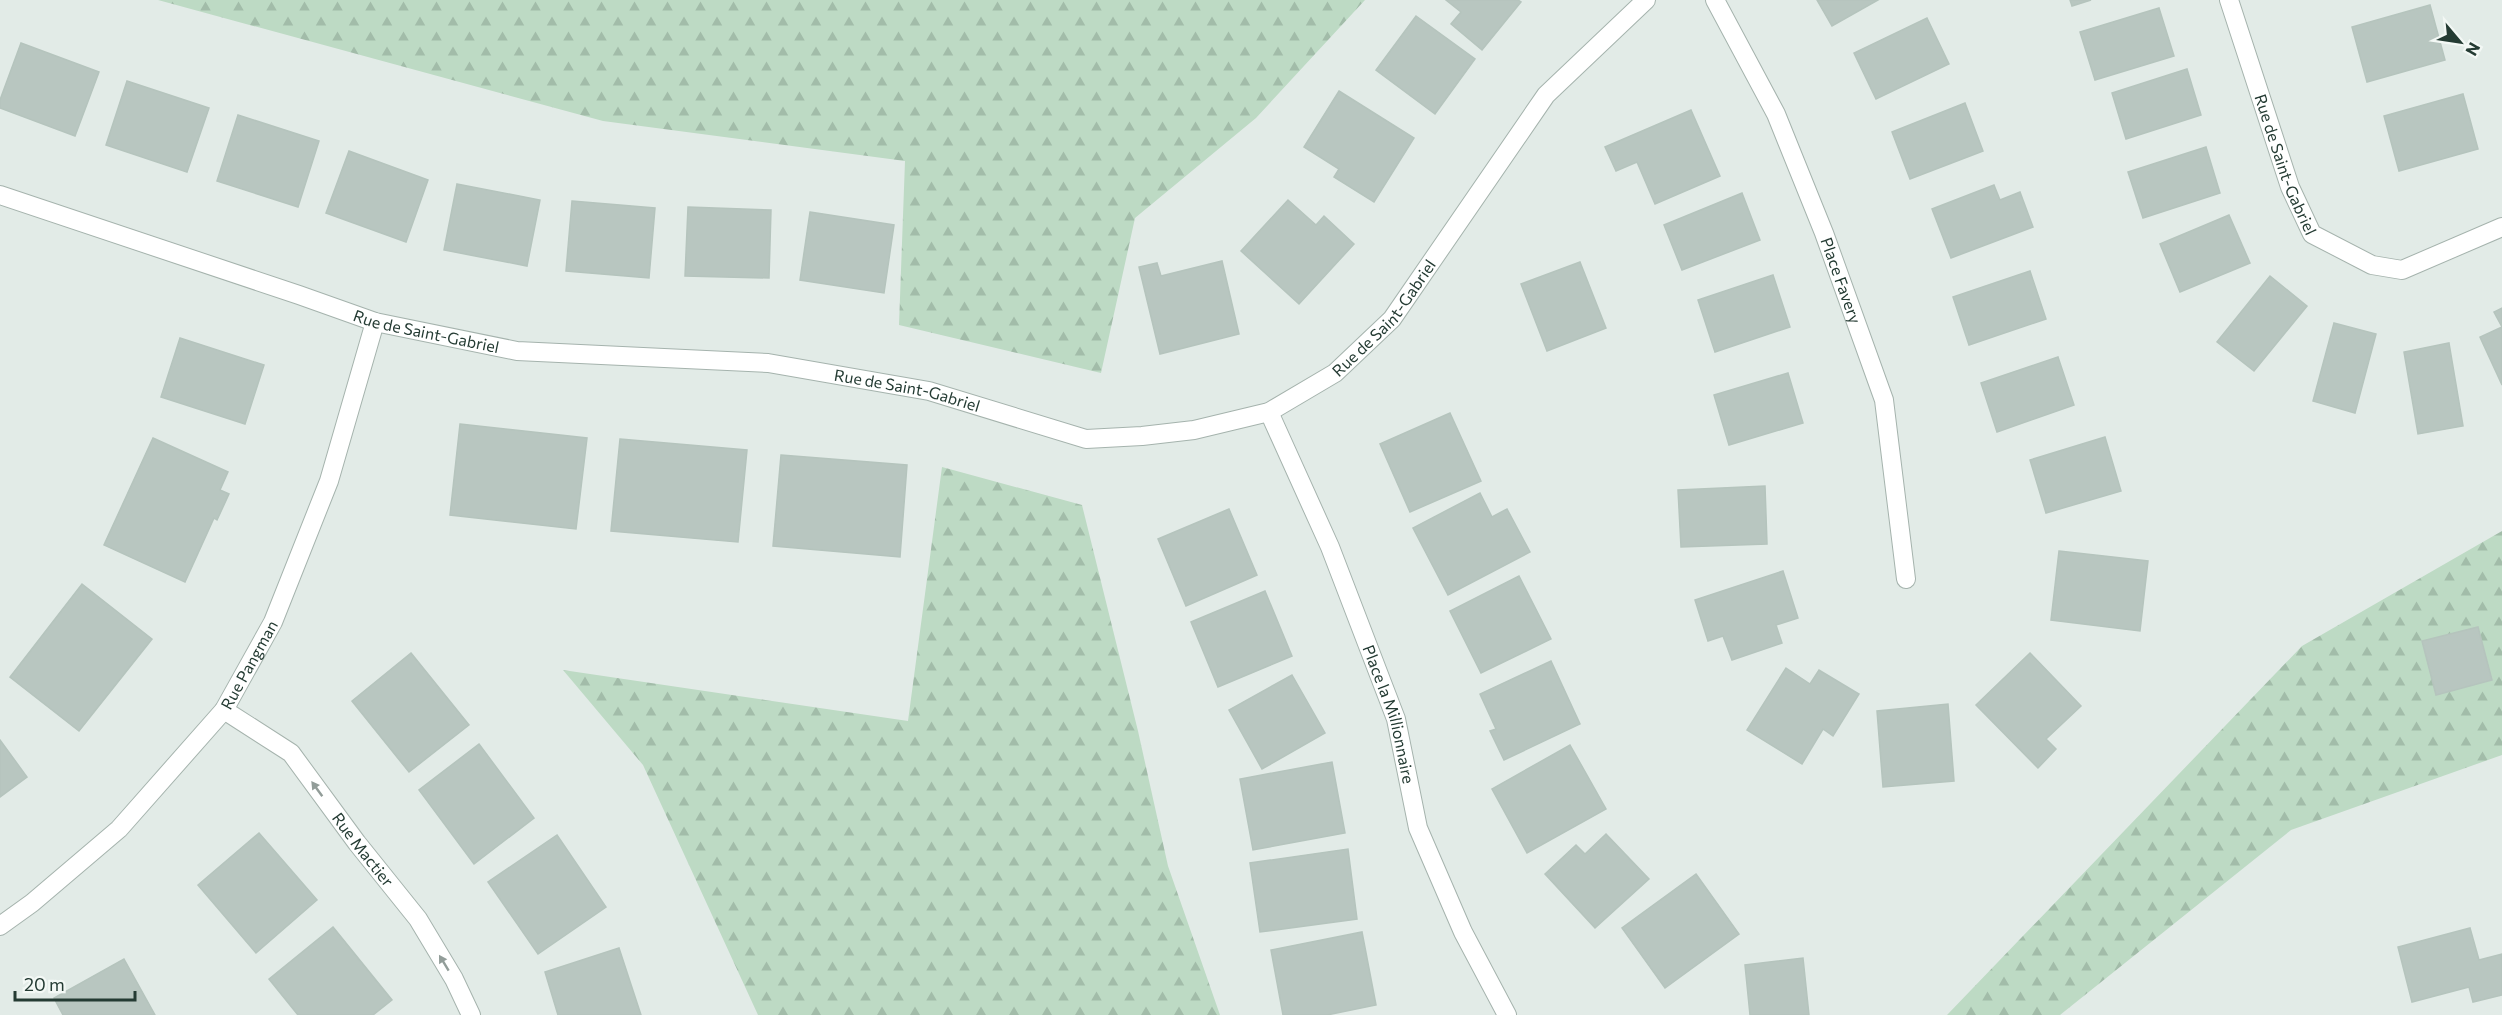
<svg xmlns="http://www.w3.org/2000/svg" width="2502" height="1015" viewBox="0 0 2502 1015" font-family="Commissioner,sans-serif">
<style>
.forest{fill:url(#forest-firs)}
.building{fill:#b8c6c0;stroke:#b5c4bd;stroke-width:1.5}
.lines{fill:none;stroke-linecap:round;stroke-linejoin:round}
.minor-casing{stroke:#a5b3ad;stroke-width:20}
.minor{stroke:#fff;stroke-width:18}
.oneway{fill:#929d99}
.labels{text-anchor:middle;stroke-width:4.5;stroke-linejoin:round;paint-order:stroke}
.street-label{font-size:16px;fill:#243b33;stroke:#f3f8f5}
</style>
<defs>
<pattern id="forest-firs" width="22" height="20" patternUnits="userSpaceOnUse" patternTransform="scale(1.5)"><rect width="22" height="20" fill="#bddac4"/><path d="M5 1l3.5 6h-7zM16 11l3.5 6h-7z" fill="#a2bca9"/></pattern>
</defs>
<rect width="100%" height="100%" fill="#e2ebe7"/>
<!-- forest -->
<g class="forest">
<path d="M 158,0 L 1365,0 L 1256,118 L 1135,218 L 1101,373 L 899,325 L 905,161 L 603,121 Z"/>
<path d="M 942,467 L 1082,505 L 1138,731 L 1168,866 L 1220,1015 L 758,1015 L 643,765 L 563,670 L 908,721 Z"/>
<path d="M 2502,531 L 2502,755 L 2291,830 L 2060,1015 L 1947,1015 L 2302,646 Z"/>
</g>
<!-- building -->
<g class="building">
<path d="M 1446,0 L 1518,0 L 1521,2 L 1482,50 L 1451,24 L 1461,12 Z"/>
<path d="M 1817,0 L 1878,0 L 1832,26 Z"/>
<path d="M 2070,0 L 2091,0 L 2072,6 Z"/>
<path d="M 2430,5 L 2445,60 L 2367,82 L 2352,27 Z"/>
<path d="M 2159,8 L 2174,56 L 2095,80 L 2080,32 Z"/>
<path d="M 1416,16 L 1475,59 L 1435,114 L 1376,70 Z"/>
<path d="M 1927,18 L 1949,64 L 1876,99 L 1854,53 Z"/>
<path d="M 21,43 L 99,72 L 75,136 L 0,108 L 0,100 Z"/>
<path d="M 2187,69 L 2201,115 L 2126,139 L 2112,93 Z"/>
<path d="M 127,81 L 209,108 L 187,172 L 106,145 Z"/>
<path d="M 1339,91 L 1414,138 L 1374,202 L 1334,177 L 1339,169 L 1304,147 Z"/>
<path d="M 2463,94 L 2478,149 L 2399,171 L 2384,116 Z"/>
<path d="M 1965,103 L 1983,151 L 1910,179 L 1892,132 Z"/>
<path d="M 1691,110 L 1720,176 L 1655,204 L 1637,162 L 1616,171 L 1605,147 Z"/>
<path d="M 238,115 L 319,141 L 298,207 L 217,181 Z"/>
<path d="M 2206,147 L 2220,193 L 2143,218 L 2128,172 Z"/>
<path d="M 349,151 L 428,180 L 406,242 L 326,213 Z"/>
<path d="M 457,184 L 540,200 L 527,266 L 444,250 Z"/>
<path d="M 1994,185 L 2000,200 L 2020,192 L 2033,227 L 1951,258 L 1932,209 Z"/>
<path d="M 1742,193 L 1760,240 L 1682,270 L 1664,225 Z"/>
<path d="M 1288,200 L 1316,225 L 1324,216 L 1354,244 L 1299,304 L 1241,251 Z"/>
<path d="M 572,201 L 655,208 L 649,278 L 566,271 Z"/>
<path d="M 688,207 L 771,210 L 769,278 L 685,276 Z"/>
<path d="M 810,212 L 894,225 L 884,293 L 800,280 Z"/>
<path d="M 2229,215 L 2250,263 L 2180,292 L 2160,244 Z"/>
<path d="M 1222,261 L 1239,334 L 1160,354 L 1139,267 L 1157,263 L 1161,276 Z"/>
<path d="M 1580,262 L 1606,328 L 1547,351 L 1521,284 Z"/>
<path d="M 2030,271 L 2046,319 L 1969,345 L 1953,297 Z"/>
<path d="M 1773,275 L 1790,327 L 1715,352 L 1698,300 Z"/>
<path d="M 2270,276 L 2307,306 L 2254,371 L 2217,342 Z"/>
<path d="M 2502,308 L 2502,385 L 2480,337 L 2502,327 L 2494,312 Z"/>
<path d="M 2334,323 L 2376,334 L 2355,413 L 2313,401 Z"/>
<path d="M 180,338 L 264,365 L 245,424 L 161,397 Z"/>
<path d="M 2449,343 L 2463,426 L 2418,434 L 2404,352 Z"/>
<path d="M 2058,357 L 2074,405 L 1997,432 L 1981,383 Z"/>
<path d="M 1788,373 L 1803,423 L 1729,445 L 1714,395 Z"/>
<path d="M 1450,413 L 1481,481 L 1410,512 L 1380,444 Z"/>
<path d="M 460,424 L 587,438 L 576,529 L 450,515 Z"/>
<path d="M 2105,437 L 2121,491 L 2046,513 L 2030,460 Z"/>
<path d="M 153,438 L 228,472 L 220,490 L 229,494 L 217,520 L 214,518 L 185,582 L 104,545 Z"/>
<path d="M 620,439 L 747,450 L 738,542 L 611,531 Z"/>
<path d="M 781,455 L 907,465 L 900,557 L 773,546 Z"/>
<path d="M 1765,486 L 1767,544 L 1681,547 L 1678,490 Z"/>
<path d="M 1480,493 L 1492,517 L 1507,509 L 1530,552 L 1448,595 L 1413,528 Z"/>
<path d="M 1229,509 L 1257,575 L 1186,606 L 1158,539 Z"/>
<path d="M 2059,551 L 2148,561 L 2140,631 L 2051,620 Z"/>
<path d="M 1783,571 L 1798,618 L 1776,625 L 1782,643 L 1732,660 L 1723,636 L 1708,641 L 1695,600 Z"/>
<path d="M 1519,576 L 1551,639 L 1481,673 L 1450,611 Z"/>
<path d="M 82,584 L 152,639 L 79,731 L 10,677 Z"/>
<path d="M 1265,591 L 1292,656 L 1218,687 L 1191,622 Z"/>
<path d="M 2478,627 L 2492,680 L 2436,695 L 2422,641 Z"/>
<path d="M 411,653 L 469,725 L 409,772 L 352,701 Z"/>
<path d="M 2030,653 L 2081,706 L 2046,739 L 2056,749 L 2038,768 L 1976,705 Z"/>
<path d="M 1551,661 L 1580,724 L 1504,760 L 1490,731 L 1496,729 L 1480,694 Z"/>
<path d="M 1786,668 L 1810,684 L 1819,670 L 1859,694 L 1833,736 L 1823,729 L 1802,764 L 1747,730 Z"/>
<path d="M 1292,675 L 1325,733 L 1262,769 L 1229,710 Z"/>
<path d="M 1948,704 L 1954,781 L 1883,787 L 1877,711 Z"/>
<path d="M 0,740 L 27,777 L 0,797 Z"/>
<path d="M 479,744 L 534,818 L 474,864 L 419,790 Z"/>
<path d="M 1570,745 L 1606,809 L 1527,853 L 1492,789 Z"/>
<path d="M 1332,762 L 1345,833 L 1253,850 L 1240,779 Z"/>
<path d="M 259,833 L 317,900 L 256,953 L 198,885 Z"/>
<path d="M 1606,834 L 1649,879 L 1595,928 L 1545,874 L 1576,845 L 1585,854 Z"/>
<path d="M 557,835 L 606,907 L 538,954 L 488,882 Z"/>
<path d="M 1348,849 L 1357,919 L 1260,932 L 1250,863 Z"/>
<path d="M 1696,874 L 1739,934 L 1665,988 L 1622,928 Z"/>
<path d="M 333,927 L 392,1000 L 373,1015 L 298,1015 L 269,979 Z"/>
<path d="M 2470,928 L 2479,960 L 2502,954 L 2502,995 L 2473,1002 L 2469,987 L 2412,1002 L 2398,947 Z"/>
<path d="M 1362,932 L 1376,1005 L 1327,1015 L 1283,1015 L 1271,950 Z"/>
<path d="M 619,948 L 641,1015 L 558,1015 L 545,972 Z"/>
<path d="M 1803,958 L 1809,1015 L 1750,1015 L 1745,965 Z"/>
<path d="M 124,959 L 155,1015 L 63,1015 L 54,998 Z"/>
</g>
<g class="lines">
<defs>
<g id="minor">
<path id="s1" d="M 1715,0 L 1776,114 L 1824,233 L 1884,400 L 1906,579"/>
<path id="s2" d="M 2229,0 L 2290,187 L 2312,234 L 2372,265 L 2402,270 L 2502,227"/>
<path id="s3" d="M 0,195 L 299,295 L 375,322 L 517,351 L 768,363 L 929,391 L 1086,439 L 1142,436 L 1194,430 L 1269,412 L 1335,373 L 1392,319 L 1546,95 L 1646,0"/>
<path id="s4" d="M 1269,412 L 1330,547 L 1396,719 L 1418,828 L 1463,932 L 1507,1015"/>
<path id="s5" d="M 224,710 L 291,753 L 357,843 L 418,919 L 454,979 L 471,1015"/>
<path id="s6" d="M 0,926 L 32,903 L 119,829 L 224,710 L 273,622 L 329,481 L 375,322"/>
</g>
</defs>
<!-- minor casing -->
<use href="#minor" class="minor-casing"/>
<!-- minor -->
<use href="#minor" class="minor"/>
</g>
<!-- one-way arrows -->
<defs><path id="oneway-solid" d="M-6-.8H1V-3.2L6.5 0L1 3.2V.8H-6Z" transform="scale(1.5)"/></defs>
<g class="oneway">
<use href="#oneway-solid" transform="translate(317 789) rotate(-126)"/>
<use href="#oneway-solid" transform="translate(444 963) rotate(-121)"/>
</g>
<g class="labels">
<!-- street labels -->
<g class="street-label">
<text dy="6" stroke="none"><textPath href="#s2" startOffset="174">Rue de Saint-Gabriel</textPath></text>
<text dy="6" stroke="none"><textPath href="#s1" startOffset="308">Place Favery</textPath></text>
<text dy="6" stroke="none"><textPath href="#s3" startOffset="1456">Rue de Saint-Gabriel</textPath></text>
<text dy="6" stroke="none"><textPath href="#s3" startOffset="448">Rue de Saint-Gabriel</textPath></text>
<text dy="6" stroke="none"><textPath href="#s3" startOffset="934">Rue de Saint-Gabriel</textPath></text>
<text dy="6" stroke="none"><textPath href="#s6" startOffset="364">Rue Pangman</textPath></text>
<text dy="6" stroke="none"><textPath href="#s4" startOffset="326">Place la Millionnaire</textPath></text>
<text dy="6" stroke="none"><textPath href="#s5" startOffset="200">Rue Mactier</textPath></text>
</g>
</g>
<!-- north arrow -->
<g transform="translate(2460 42) rotate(119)" stroke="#f3f8f5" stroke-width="4.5" paint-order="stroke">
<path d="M0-4.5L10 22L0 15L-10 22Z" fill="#243b33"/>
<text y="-9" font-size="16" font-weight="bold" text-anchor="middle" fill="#243b33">N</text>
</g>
<!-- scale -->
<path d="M15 991v9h120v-9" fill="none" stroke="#243b33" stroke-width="3"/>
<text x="24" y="991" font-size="18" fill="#243b33" stroke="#f3f8f5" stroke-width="4.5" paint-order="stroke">20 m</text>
</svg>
